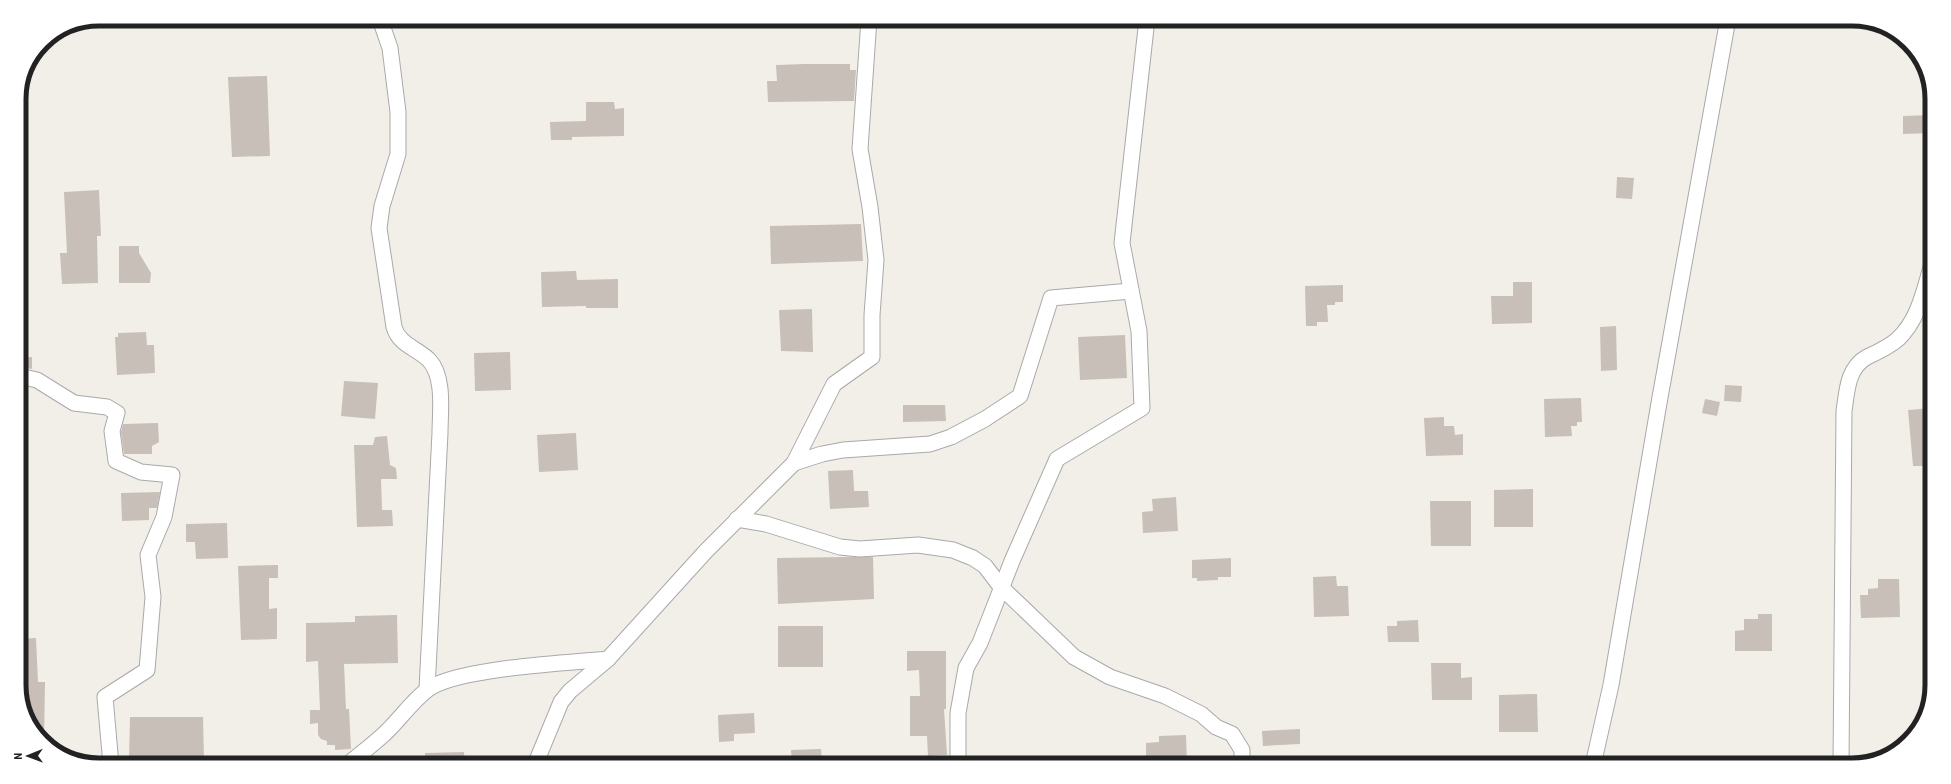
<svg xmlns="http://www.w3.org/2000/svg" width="1951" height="784" viewBox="0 0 1951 784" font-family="'Roboto Condensed',sans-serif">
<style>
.building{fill:#c7bfb8}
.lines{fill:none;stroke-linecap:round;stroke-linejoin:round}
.street-casing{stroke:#a9a9a9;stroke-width:17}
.street{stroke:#fff;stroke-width:15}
.rim{fill:none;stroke:#222;stroke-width:5}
</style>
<rect width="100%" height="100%" fill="#f2efe9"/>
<!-- building -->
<g class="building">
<path d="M 805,64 L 850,64 L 850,70 L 856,70 L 854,101 L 768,102 L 767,81 L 777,81 L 776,65 Z"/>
<path d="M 267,76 L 270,156 L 232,157 L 228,77 Z"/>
<path d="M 586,102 L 614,102 L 615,109 L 624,108 L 624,136 L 572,137 L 572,140 L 551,140 L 550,122 L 586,121 Z"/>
<path d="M 1932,115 L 1932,133 L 1903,134 L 1903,116 Z"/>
<path d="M 1617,177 L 1634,178 L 1632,199 L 1616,198 Z"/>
<path d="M 99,190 L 101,236 L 97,236 L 98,283 L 62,284 L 60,253 L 67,253 L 64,192 Z"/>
<path d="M 861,224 L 863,261 L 771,264 L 770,226 Z"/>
<path d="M 119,246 L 139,246 L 139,253 L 151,273 L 150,283 L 119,283 Z"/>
<path d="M 576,271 L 577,280 L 618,279 L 618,308 L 586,308 L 586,306 L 542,307 L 541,272 Z"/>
<path d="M 1513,282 L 1532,282 L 1532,323 L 1492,324 L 1491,296 L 1513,296 Z"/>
<path d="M 1343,285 L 1343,302 L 1335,302 L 1335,305 L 1327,305 L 1328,322 L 1317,322 L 1317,326 L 1306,326 L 1305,286 Z"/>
<path d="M 812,309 L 813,352 L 781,351 L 779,310 Z"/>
<path d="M 1616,326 L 1617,370 L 1601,371 L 1600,327 Z"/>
<path d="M 146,332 L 147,345 L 154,345 L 155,373 L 117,375 L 115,337 L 118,337 L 118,333 Z"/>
<path d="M 1125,335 L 1127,378 L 1080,380 L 1078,337 Z"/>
<path d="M 510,352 L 511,390 L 475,391 L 474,353 Z"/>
<path d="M 32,357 L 32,369 L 22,367 L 21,358 Z"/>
<path d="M 344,381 L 378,383 L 375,419 L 341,416 Z"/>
<path d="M 1725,385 L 1742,386 L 1741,402 L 1724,401 Z"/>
<path d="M 1581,398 L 1582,422 L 1577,422 L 1577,426 L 1571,426 L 1572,436 L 1545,437 L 1544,399 Z"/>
<path d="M 1705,399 L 1720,402 L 1717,416 L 1702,413 Z"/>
<path d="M 903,405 L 945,405 L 946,421 L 903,422 Z"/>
<path d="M 1932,408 L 1932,466 L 1913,466 L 1908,410 Z"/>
<path d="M 1444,417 L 1444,426 L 1454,426 L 1455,435 L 1463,434 L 1463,455 L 1426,456 L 1424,418 Z"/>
<path d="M 158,423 L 159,442 L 152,446 L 152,454 L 124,454 L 121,432 L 123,424 Z"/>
<path d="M 576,433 L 578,470 L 539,472 L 537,435 Z"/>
<path d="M 387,436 L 390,465 L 396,468 L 397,479 L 381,479 L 382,510 L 392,510 L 393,526 L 357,527 L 354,445 L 373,445 L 375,437 Z"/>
<path d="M 853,470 L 854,491 L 868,491 L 869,507 L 830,509 L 828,471 Z"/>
<path d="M 1533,489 L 1533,527 L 1494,527 L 1494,490 Z"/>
<path d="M 160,492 L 157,508 L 149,508 L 149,520 L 122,521 L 121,493 Z"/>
<path d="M 1176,497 L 1178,531 L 1143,533 L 1142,512 L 1153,511 L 1152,499 Z"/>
<path d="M 1430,501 L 1471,501 L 1471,546 L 1431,546 Z"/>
<path d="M 227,523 L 228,558 L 196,559 L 195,542 L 186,542 L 186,524 Z"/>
<path d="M 846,557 L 873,557 L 874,599 L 778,604 L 777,558 Z"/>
<path d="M 1231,558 L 1231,577 L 1218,577 L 1218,580 L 1197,581 L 1197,578 L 1192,578 L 1192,560 Z"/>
<path d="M 278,565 L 278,578 L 269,578 L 269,609 L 277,608 L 277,639 L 241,640 L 238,566 Z"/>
<path d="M 1336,576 L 1337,586 L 1348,586 L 1349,616 L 1314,617 L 1313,577 Z"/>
<path d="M 1878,579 L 1899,579 L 1900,617 L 1861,618 L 1860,595 L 1868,595 L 1868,589 L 1878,588 Z"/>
<path d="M 1758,614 L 1772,614 L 1772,651 L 1735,651 L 1735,631 L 1744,630 L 1744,619 L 1758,619 Z"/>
<path d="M 397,615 L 398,663 L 344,664 L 346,709 L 349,709 L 351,749 L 335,750 L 335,745 L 327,745 L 327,741 L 321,739 L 318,735 L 318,723 L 310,724 L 310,710 L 320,710 L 318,661 L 306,662 L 306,623 L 355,622 L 355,616 Z"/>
<path d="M 1418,620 L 1419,642 L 1388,642 L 1387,626 L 1397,626 L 1397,621 Z"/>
<rect x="778" y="626" width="45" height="41"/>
<path d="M 36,638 L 38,682 L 45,682 L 44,740 L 35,733 L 19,690 L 19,639 Z"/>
<path d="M 907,651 L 946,651 L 946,709 L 944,709 L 947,755 L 928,756 L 927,736 L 910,736 L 910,696 L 920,696 L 919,670 L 907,671 Z"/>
<path d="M 1431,663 L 1461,663 L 1461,678 L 1472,677 L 1472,700 L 1432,700 Z"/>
<path d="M 1537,694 L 1538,732 L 1499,732 L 1499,695 Z"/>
<path d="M 754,713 L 755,733 L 734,734 L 734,741 L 719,742 L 718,715 Z"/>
<path d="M 130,717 L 203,717 L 204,760 L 201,760 L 201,765 L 154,765 L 154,759 L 129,759 Z"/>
<path d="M 1300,729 L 1300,744 L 1263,746 L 1262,731 Z"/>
<path d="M 1186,735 L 1187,765 L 1146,765 L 1146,743 L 1159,742 L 1159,736 Z"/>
<path d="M 821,749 L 822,765 L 792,765 L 791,750 Z"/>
<path d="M 464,752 L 465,765 L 425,765 L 425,753 Z"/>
</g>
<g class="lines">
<defs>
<g id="street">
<path d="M 380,19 L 390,48 L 398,112 L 398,154 L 382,206 L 379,228 L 394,327 C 399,345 417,348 429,360 C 445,377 440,412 440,433 L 427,689"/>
<path d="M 19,376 L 37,380 L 74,403 L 107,407 L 117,413 L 112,431 L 116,461 L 141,472 L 172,475 L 164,517 L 148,555 L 153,597 L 147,670 L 105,697 L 111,765"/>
<path d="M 794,463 L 822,454 L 843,450 L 930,444 L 951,437 L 985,419 L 1020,396 L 1051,298 L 1131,291"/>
<path d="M 737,519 L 766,524 L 840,547 L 860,549 L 918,545 L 953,550 L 973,558 L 985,566 L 1001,587 L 1074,657 L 1110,677 L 1165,696 L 1201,714 L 1216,727 L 1232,734 L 1242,750 L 1242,765"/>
<path d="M 347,765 C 359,755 371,746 382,736 C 398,722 410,703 427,690 C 454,668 569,663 608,659"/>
<path d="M 535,765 L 561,702 L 570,691 L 608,659 L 706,551 L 794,463 L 834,384 L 872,357 L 872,315 L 876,260 L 870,207 L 860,149 L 869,19"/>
<path d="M 958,765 L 958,713 L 966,668 L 980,643 L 1012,561 L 1057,459 L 1142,408 L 1139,331 L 1122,243 L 1147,19"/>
<path d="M 1593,765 L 1611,685 L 1659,403 L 1728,19"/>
<path d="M 1841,765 L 1844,411 C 1847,392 1847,368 1867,357 C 1878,352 1889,347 1898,339 C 1919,319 1924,290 1932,264"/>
</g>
</defs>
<!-- street casing -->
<use href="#street" class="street-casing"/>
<!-- street -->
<use href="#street" class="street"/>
</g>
<!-- crop -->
<path d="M0 0H1951V784H0ZM99 26H1852A73 73 0 0 1 1925 99V685A73 73 0 0 1 1852 758H99A73 73 0 0 1 26 685V99A73 73 0 0 1 99 26Z" fill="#fff" fill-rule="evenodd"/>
<path class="rim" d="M99 26H1852A73 73 0 0 1 1925 99V685A73 73 0 0 1 1852 758H99A73 73 0 0 1 26 685V99A73 73 0 0 1 99 26Z"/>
<!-- north arrow -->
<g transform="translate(28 756) rotate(269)" stroke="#ffffff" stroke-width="3" paint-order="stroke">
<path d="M0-3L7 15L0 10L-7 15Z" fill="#222222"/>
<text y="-6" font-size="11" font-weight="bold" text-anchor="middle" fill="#222222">N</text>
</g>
</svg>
